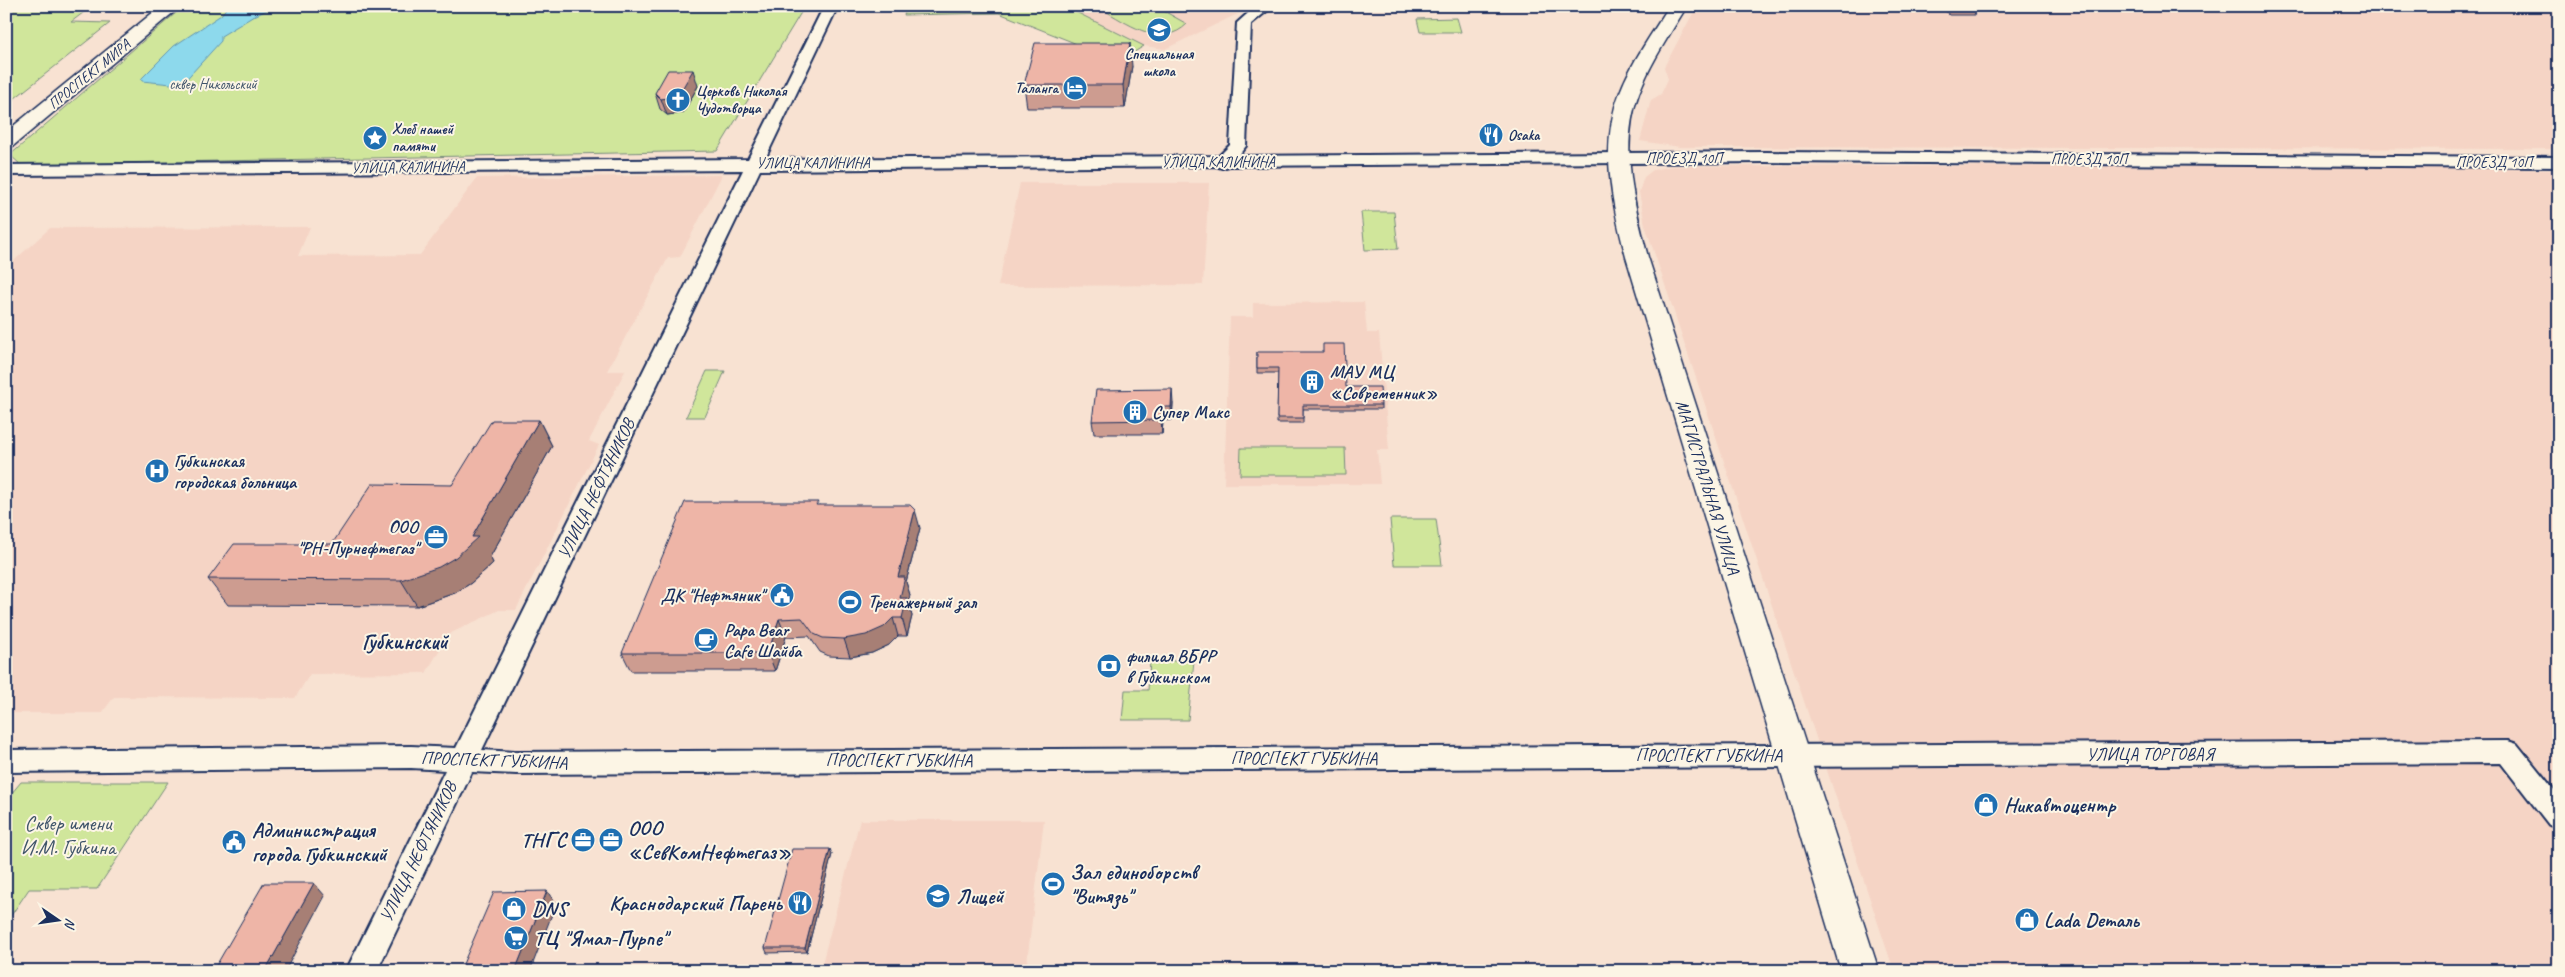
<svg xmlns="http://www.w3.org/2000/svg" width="2565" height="977" viewBox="0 0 2565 977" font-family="Caveat,sans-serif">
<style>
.built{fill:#f5d4c5}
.green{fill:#d0e69b;stroke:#768a7c}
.water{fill:#8dd9ec;stroke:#5f95b3}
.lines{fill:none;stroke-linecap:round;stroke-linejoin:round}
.minor-casing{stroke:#1b2f5e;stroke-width:4}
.major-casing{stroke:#1b2f5e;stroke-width:3}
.minor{fill:#fcf5e5;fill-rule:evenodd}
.major{fill:#fcf5e5;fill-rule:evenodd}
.wall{fill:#cd9c90;stroke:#1b2f5e}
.shaded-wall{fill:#a77f75;stroke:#1b2f5e}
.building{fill:#eeb5a7;stroke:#1b2f5e}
.labels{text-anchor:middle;stroke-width:4;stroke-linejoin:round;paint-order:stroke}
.far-poi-label{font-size:15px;font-weight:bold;fill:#1b2f5e;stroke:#fcf5e5;text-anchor:start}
.far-street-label{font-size:15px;fill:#1b2f5e;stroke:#fcf5e5}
.far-park-label{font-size:15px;fill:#3f546a;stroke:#fcf5e5}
.poi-label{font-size:18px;font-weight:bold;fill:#1b2f5e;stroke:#fcf5e5;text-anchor:start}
.street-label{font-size:18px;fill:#1b2f5e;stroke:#fcf5e5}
.near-poi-label{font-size:21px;font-weight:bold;fill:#1b2f5e;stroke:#fcf5e5;text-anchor:start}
.near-park-label{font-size:21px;fill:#3f546a;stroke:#fcf5e5}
.district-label{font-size:22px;font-weight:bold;fill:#1b2f5e;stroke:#fcf5e5}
</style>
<rect width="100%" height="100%" fill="#f8e2d2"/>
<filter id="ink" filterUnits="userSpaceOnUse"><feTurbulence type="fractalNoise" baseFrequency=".02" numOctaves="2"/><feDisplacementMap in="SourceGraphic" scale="10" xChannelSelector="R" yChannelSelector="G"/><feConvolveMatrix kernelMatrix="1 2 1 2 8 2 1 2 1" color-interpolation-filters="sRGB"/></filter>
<g filter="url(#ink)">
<!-- built -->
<g class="built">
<path d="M 1064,6 L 1254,6 L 1165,49 L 1144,46 Z"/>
<path d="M 1697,6 L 2559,6 L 2559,149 L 1680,147 L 1640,141 L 1651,100 L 1661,94 L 1668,79 L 1664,67 Z"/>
<path d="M 1671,166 L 2357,167 L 2559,170 L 2559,971 L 1894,971 L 1645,225 L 1639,192 L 1644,177 L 1653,170 Z"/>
<path d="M 722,175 L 680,257 L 668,258 L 607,371 L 625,371 L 589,441 L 599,445 L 516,610 L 499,610 L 449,634 L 426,673 L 310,674 L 295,698 L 114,697 L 102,713 L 6,713 L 6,268 L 50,228 L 310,227 L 298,256 L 420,255 L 477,178 Z"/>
<path d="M 1020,183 L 1209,183 L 1203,285 L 998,286 Z"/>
<path d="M 1364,302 L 1367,333 L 1379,333 L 1389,450 L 1377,450 L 1380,484 L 1224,484 L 1230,317 L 1253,317 L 1253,303 Z"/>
<path d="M 860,820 L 1044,820 L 1026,971 L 820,971 Z"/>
</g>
<!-- green -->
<g class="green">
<path d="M 6,6 L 92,6 L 71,22 L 110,23 L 10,102 L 6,102 Z"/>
<path d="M 184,6 L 805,6 L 717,151 L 21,165 L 10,155 Z"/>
<path d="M 908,6 L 1064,6 L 1144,46 L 1120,61 L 999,13 L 904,15 Z"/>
<path d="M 1112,6 L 1155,6 L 1187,24 C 1163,48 1131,26 1107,12 L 1106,9 Z"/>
<path d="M 1457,18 L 1461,32 L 1420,32 L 1417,19 Z"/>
<path d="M 1361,212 L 1394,212 L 1398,249 L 1365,250 Z"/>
<path d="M 707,371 L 725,371 L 705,417 L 686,417 Z"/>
<path d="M 1241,448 L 1345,448 L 1346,475 L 1240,475 Z"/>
<path d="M 1390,519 L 1436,519 L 1442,565 L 1394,565 Z"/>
<path d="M 1150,661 L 1194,661 L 1188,720 L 1122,720 L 1125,690 L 1148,690 Z"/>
<path d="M 21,782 L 168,782 L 97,889 L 29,889 L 6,923 L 6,800 Z"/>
</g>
<!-- water -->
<path class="water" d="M 228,6 L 276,6 L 254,16 L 221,36 L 221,41 L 181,85 L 142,81 L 141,79 L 174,46 L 221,15 Z"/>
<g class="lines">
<defs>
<path id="minor" d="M 824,6 L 838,6 L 765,159 L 1219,156 L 1230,145 L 1237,23 L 1256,6 L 1273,6 L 1251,24 L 1246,146 L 1238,156 L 1765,152 L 2559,157 L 2559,167 L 1765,162 L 1229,166 L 1222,168 L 1216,166 L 760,170 L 482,750 L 516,752 L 2508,741 L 2517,744 L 2559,796 L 2559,829 L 2549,825 L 2501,763 L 516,774 L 472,772 L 377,971 L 346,971 L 445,770 L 411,768 L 6,772 L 6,750 L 411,746 L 456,748 L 743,170 L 6,175 L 6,165 L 748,159 Z"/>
<g id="major">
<path d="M 161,6 L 181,6 L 13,146 L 6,148 L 6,132 Z"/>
<path d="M 1669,6 L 1687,6 C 1670,34 1651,62 1639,93 C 1619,146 1634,204 1648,257 L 1879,971 L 1841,971 L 1626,257 C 1612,204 1599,145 1620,92 C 1632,61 1652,34 1669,6 Z"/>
</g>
</defs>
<!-- minor casing -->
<use href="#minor" class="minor-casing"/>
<!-- major casing -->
<use href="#major" class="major-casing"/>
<!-- minor -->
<use href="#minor" class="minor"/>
<!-- major -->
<use href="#major" class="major"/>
</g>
<!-- wall -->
<g class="wall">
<path d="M 1942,6 L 1976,6 L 1977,7 L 1974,15 L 1949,15 Z"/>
<path d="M 1132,66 L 1125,108 L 1027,108 L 1024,85 Z"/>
<path d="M 698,86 L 683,113 L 667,115 L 660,109 L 655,93 Z"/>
<path d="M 1257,352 L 1346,387 L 1381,405 L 1381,409 L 1303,409 L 1303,423 L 1277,423 L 1278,373 L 1257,373 Z"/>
<path d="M 1173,403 L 1172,420 L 1163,421 L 1162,434 L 1094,434 L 1092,421 Z"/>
<path d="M 539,420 L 552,446 L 490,557 L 493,563 L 471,583 L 455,593 L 417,606 L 228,605 L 208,579 L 332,544 L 452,485 Z"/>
<path d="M 819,505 L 920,528 L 906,582 L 910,595 L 908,603 L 912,616 L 907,636 L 898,636 L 889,645 L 872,653 L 850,657 L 829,656 L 820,652 L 809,636 L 786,637 L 775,671 L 631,671 L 622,653 Z"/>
<path d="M 832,854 L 807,952 L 767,953 L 765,948 Z"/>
</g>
<!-- shaded-wall -->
<g class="shaded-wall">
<path d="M 1130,43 L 1132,66 L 1125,108 L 1123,85 Z"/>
<path d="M 693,70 L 698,86 L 683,113 L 667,115 L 661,99 Z"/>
<path d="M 1172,389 L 1173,403 L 1172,420 L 1171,407 Z"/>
<path d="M 1162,407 L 1163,421 L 1162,434 L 1161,420 Z"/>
<path d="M 539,420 L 552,446 L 490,557 L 493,563 L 471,583 L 455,593 L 417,606 L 401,580 L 472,537 Z"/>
<path d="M 915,510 L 920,528 L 906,582 L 910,595 L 908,603 L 912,616 L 907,636 L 902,618 L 898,577 Z"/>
<path d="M 893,618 L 898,636 L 889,645 L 872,653 L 850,657 L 844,639 Z"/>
<path d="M 779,619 L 786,637 L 775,671 L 768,653 Z"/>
<path d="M 830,849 L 832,854 L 807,952 L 805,948 Z"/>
<path d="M 314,883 L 325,896 L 285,971 L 265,971 Z"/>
<path d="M 547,891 L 556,904 L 530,971 L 515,971 Z"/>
</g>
<!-- building -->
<g class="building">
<path d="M 1951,6 L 1976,6 L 1977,7 L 1952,7 Z"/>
<path d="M 1035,43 L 1130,43 L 1123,85 L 1024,85 Z"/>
<path d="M 668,70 L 693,70 L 678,96 L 661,99 L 655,93 Z"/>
<path d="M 1323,344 L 1344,344 L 1346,387 L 1380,387 L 1381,405 L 1303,405 L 1303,418 L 1277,418 L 1278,368 L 1257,368 L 1257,352 L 1323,352 Z"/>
<path d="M 1172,389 L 1171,407 L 1162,407 L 1161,420 L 1092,421 L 1096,390 Z"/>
<path d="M 492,420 L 539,420 L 472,537 L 478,537 L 456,557 L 439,567 L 401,580 L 208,579 L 234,544 L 332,544 L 372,484 L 452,485 Z"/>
<path d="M 685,502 L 818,502 L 816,505 L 910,505 L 915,510 L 898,577 L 905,577 L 900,598 L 907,598 L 902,618 L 893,618 L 884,627 L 866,635 L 844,639 L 823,638 L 814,634 L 802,618 L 779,619 L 768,653 L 622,653 Z"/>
<path d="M 792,849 L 830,849 L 805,948 L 765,948 Z"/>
<path d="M 264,883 L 314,883 L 265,971 L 213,971 Z"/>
<path d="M 547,891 L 515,971 L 460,971 L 494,892 Z"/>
</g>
</g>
<!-- icons -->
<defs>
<symbol id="school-disc" viewBox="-11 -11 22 22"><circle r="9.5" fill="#1f6fb2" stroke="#fcf5e5"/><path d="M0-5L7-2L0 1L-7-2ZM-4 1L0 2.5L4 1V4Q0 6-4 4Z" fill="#fff"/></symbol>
<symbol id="hotel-disc" viewBox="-11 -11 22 22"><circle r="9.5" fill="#1f6fb2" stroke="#fcf5e5"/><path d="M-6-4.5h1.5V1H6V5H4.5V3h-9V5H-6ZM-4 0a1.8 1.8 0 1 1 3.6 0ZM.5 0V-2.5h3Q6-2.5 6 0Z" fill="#fff"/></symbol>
<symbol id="church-disc" viewBox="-11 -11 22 22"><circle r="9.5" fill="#1f6fb2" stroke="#fcf5e5"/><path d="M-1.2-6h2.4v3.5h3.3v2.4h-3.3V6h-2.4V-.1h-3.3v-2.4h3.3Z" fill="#fff"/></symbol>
<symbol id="restaurant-disc" viewBox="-11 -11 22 22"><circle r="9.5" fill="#1f6fb2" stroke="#fcf5e5"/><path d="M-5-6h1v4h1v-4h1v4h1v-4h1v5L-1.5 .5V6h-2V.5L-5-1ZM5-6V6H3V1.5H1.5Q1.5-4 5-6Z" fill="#fff"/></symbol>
<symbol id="sight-disc" viewBox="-11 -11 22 22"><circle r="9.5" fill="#1f6fb2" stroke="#fcf5e5"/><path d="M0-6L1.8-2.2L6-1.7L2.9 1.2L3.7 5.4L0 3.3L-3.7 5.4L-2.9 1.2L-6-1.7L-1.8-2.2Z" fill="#fff"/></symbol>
<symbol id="building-disc" viewBox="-11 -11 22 22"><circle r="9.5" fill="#1f6fb2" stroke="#fcf5e5"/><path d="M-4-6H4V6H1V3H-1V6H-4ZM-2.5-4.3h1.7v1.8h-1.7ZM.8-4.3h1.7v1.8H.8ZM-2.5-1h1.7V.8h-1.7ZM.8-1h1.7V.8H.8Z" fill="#fff"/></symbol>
<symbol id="hospital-disc" viewBox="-11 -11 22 22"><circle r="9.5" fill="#1f6fb2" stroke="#fcf5e5"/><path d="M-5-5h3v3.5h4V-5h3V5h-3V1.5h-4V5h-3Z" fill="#fff"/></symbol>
<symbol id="office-disc" viewBox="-11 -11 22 22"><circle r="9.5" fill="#1f6fb2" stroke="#fcf5e5"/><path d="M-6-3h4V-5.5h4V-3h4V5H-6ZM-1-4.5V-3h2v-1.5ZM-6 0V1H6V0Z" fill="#fff"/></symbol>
<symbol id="civic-disc" viewBox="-11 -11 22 22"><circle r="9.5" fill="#1f6fb2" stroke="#fcf5e5"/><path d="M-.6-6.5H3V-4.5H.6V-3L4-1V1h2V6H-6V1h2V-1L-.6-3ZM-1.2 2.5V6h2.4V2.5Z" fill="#fff"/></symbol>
<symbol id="stadium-disc" viewBox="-11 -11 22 22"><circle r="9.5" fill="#1f6fb2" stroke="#fcf5e5"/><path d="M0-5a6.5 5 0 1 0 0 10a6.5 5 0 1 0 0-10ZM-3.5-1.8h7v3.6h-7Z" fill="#fff"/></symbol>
<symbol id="cafe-disc" viewBox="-11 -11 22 22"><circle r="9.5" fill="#1f6fb2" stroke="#fcf5e5"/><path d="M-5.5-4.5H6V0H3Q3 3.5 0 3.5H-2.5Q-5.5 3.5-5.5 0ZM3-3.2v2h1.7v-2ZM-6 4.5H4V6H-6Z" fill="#fff"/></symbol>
<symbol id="bank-disc" viewBox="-11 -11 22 22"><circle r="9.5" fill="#1f6fb2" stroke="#fcf5e5"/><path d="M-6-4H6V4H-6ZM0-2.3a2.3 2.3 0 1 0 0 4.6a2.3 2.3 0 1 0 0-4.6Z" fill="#fff"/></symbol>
<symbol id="shop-disc" viewBox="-11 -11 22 22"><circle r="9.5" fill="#1f6fb2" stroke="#fcf5e5"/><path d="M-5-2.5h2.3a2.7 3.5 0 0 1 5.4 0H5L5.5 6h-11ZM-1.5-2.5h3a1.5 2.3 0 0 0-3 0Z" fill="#fff"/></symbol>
<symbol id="supermarket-disc" viewBox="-11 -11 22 22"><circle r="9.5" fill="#1f6fb2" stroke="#fcf5e5"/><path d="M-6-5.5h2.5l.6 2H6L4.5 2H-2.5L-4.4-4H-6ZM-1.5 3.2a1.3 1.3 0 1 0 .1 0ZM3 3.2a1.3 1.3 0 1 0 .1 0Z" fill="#fff"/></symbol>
</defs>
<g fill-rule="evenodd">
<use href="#school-disc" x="1145" y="16" width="28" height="28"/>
<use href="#hotel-disc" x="1061" y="74" width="28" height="28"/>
<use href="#church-disc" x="664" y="86" width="28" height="28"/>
<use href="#restaurant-disc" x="1477" y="121" width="28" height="28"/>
<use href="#sight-disc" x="361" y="124" width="28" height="28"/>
<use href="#building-disc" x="1298" y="368" width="28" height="28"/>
<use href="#building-disc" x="1121" y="398" width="28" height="28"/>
<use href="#hospital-disc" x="143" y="457" width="28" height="28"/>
<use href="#office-disc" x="422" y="523" width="28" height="28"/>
<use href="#civic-disc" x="768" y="581" width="28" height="28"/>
<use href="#stadium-disc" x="836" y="588" width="28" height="28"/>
<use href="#cafe-disc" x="692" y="626" width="28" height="28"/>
<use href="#bank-disc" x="1095" y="652" width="28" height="28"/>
<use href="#shop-disc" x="1972" y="791" width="28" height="28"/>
<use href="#office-disc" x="569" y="826" width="28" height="28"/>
<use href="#office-disc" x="597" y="826" width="28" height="28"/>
<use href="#civic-disc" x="220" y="828" width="28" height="28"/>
<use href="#stadium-disc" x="1039" y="870" width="28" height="28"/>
<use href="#school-disc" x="924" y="882" width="28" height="28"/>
<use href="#restaurant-disc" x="786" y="889" width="28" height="28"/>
<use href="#shop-disc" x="500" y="895" width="28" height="28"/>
<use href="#shop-disc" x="2013" y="906" width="28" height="28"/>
<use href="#supermarket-disc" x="502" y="924" width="28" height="28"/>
</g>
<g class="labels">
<!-- far-poi labels -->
<g class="far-poi-label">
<text x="1159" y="59" text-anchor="middle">Специальная<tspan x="1159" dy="17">школа</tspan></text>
<text x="1058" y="93" text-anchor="end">Таланга</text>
<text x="696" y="96">Церковь Николая<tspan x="696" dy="17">Чудотворца</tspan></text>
<text x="392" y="134">Хлеб нашей<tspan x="392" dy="17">памяти</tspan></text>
<text x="1508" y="140">Osaka</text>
</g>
<!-- far-street labels -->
<g class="far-street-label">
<text transform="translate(89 74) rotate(-39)" y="5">ПРОСПЕКТ МИРА</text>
<text x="1684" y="163">ПРОЕЗД 10П</text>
<text x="2089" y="164">ПРОЕЗД 10П</text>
<text x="1218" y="167">УЛИЦА КАЛИНИНА</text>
<text x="2494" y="167">ПРОЕЗД 10П</text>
<text x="813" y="168">УЛИЦА КАЛИНИНА</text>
<text transform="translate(408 167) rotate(-1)" y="5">УЛИЦА КАЛИНИНА</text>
</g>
<!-- far-park labels -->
<g class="far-park-label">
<text x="213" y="89">сквер Никольский</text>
</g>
<!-- poi labels -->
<g class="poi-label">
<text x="1330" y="378">МАУ МЦ<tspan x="1330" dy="21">«Современник»</tspan></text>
<text x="1152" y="418">Супер Макс</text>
<text x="174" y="467">Губкинская<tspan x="174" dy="21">городская больница</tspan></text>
<text x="418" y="533" text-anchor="end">ООО<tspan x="418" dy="21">"РН-Пурнефтегаз"</tspan></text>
<text x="764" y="601" text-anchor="end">ДК "Нефтяник"</text>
<text x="868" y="608">Тренажерный зал</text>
<text x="724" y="636">Papa Bear<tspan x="724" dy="21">Cafe Шайба</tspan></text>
<text x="1126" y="662">филиал ВБРР<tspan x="1126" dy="21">в Губкинском</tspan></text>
</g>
<!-- street labels -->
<g class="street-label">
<text transform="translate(1708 487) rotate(73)" y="6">МАГИСТРАЛЬНАЯ УЛИЦА</text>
<text transform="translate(596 489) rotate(-64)" y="6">УЛИЦА НЕФТЯНИКОВ</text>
<text x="2150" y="760">УЛИЦА ТОРГОВАЯ</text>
<text x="1709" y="761">ПРОСПЕКТ ГУБКИНА</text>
<text x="1304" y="764">ПРОСПЕКТ ГУБКИНА</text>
<text transform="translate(494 760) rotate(2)" y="6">ПРОСПЕКТ ГУБКИНА</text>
<text x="899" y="766">ПРОСПЕКТ ГУБКИНА</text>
<text transform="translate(418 852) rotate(-64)" y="6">УЛИЦА НЕФТЯНИКОВ</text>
</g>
<!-- near-poi labels -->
<g class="near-poi-label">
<text x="2004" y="812">Никавтоцентр</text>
<text x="628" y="835">ООО<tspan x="628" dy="24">«СевКомНефтегаз»</tspan></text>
<text x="252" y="837">Администрация<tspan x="252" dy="24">города Губкинский</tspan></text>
<text x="566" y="847" text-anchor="end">ТНГС</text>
<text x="1070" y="879">Зал единоборств<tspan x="1070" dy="24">"Витязь"</tspan></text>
<text x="956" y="903">Лицей</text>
<text x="782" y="910" text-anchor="end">Краснодарский Парень</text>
<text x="532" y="916">DNS</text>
<text x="2044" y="927">Lada Dеталь</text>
<text x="534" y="945">ТЦ "Ямал-Пурпе"</text>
</g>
<!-- near-park labels -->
<g class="near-park-label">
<text x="68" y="830">Сквер имени<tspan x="68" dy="24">И.М. Губкина</tspan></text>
</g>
<!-- district labels -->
<g class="district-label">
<text x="405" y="649">Губкинский</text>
</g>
</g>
<!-- margin -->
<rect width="2565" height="977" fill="none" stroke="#fcf5e5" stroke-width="25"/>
<rect x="12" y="12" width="2540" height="952" fill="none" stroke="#1b2f5e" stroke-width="2" filter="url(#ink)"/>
<!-- north arrow -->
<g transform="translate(58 920) rotate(103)" stroke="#fcf5e5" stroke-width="4" paint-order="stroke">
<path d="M0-4L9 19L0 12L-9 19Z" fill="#1b2f5e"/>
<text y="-8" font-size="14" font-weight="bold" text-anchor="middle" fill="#1b2f5e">N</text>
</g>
</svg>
